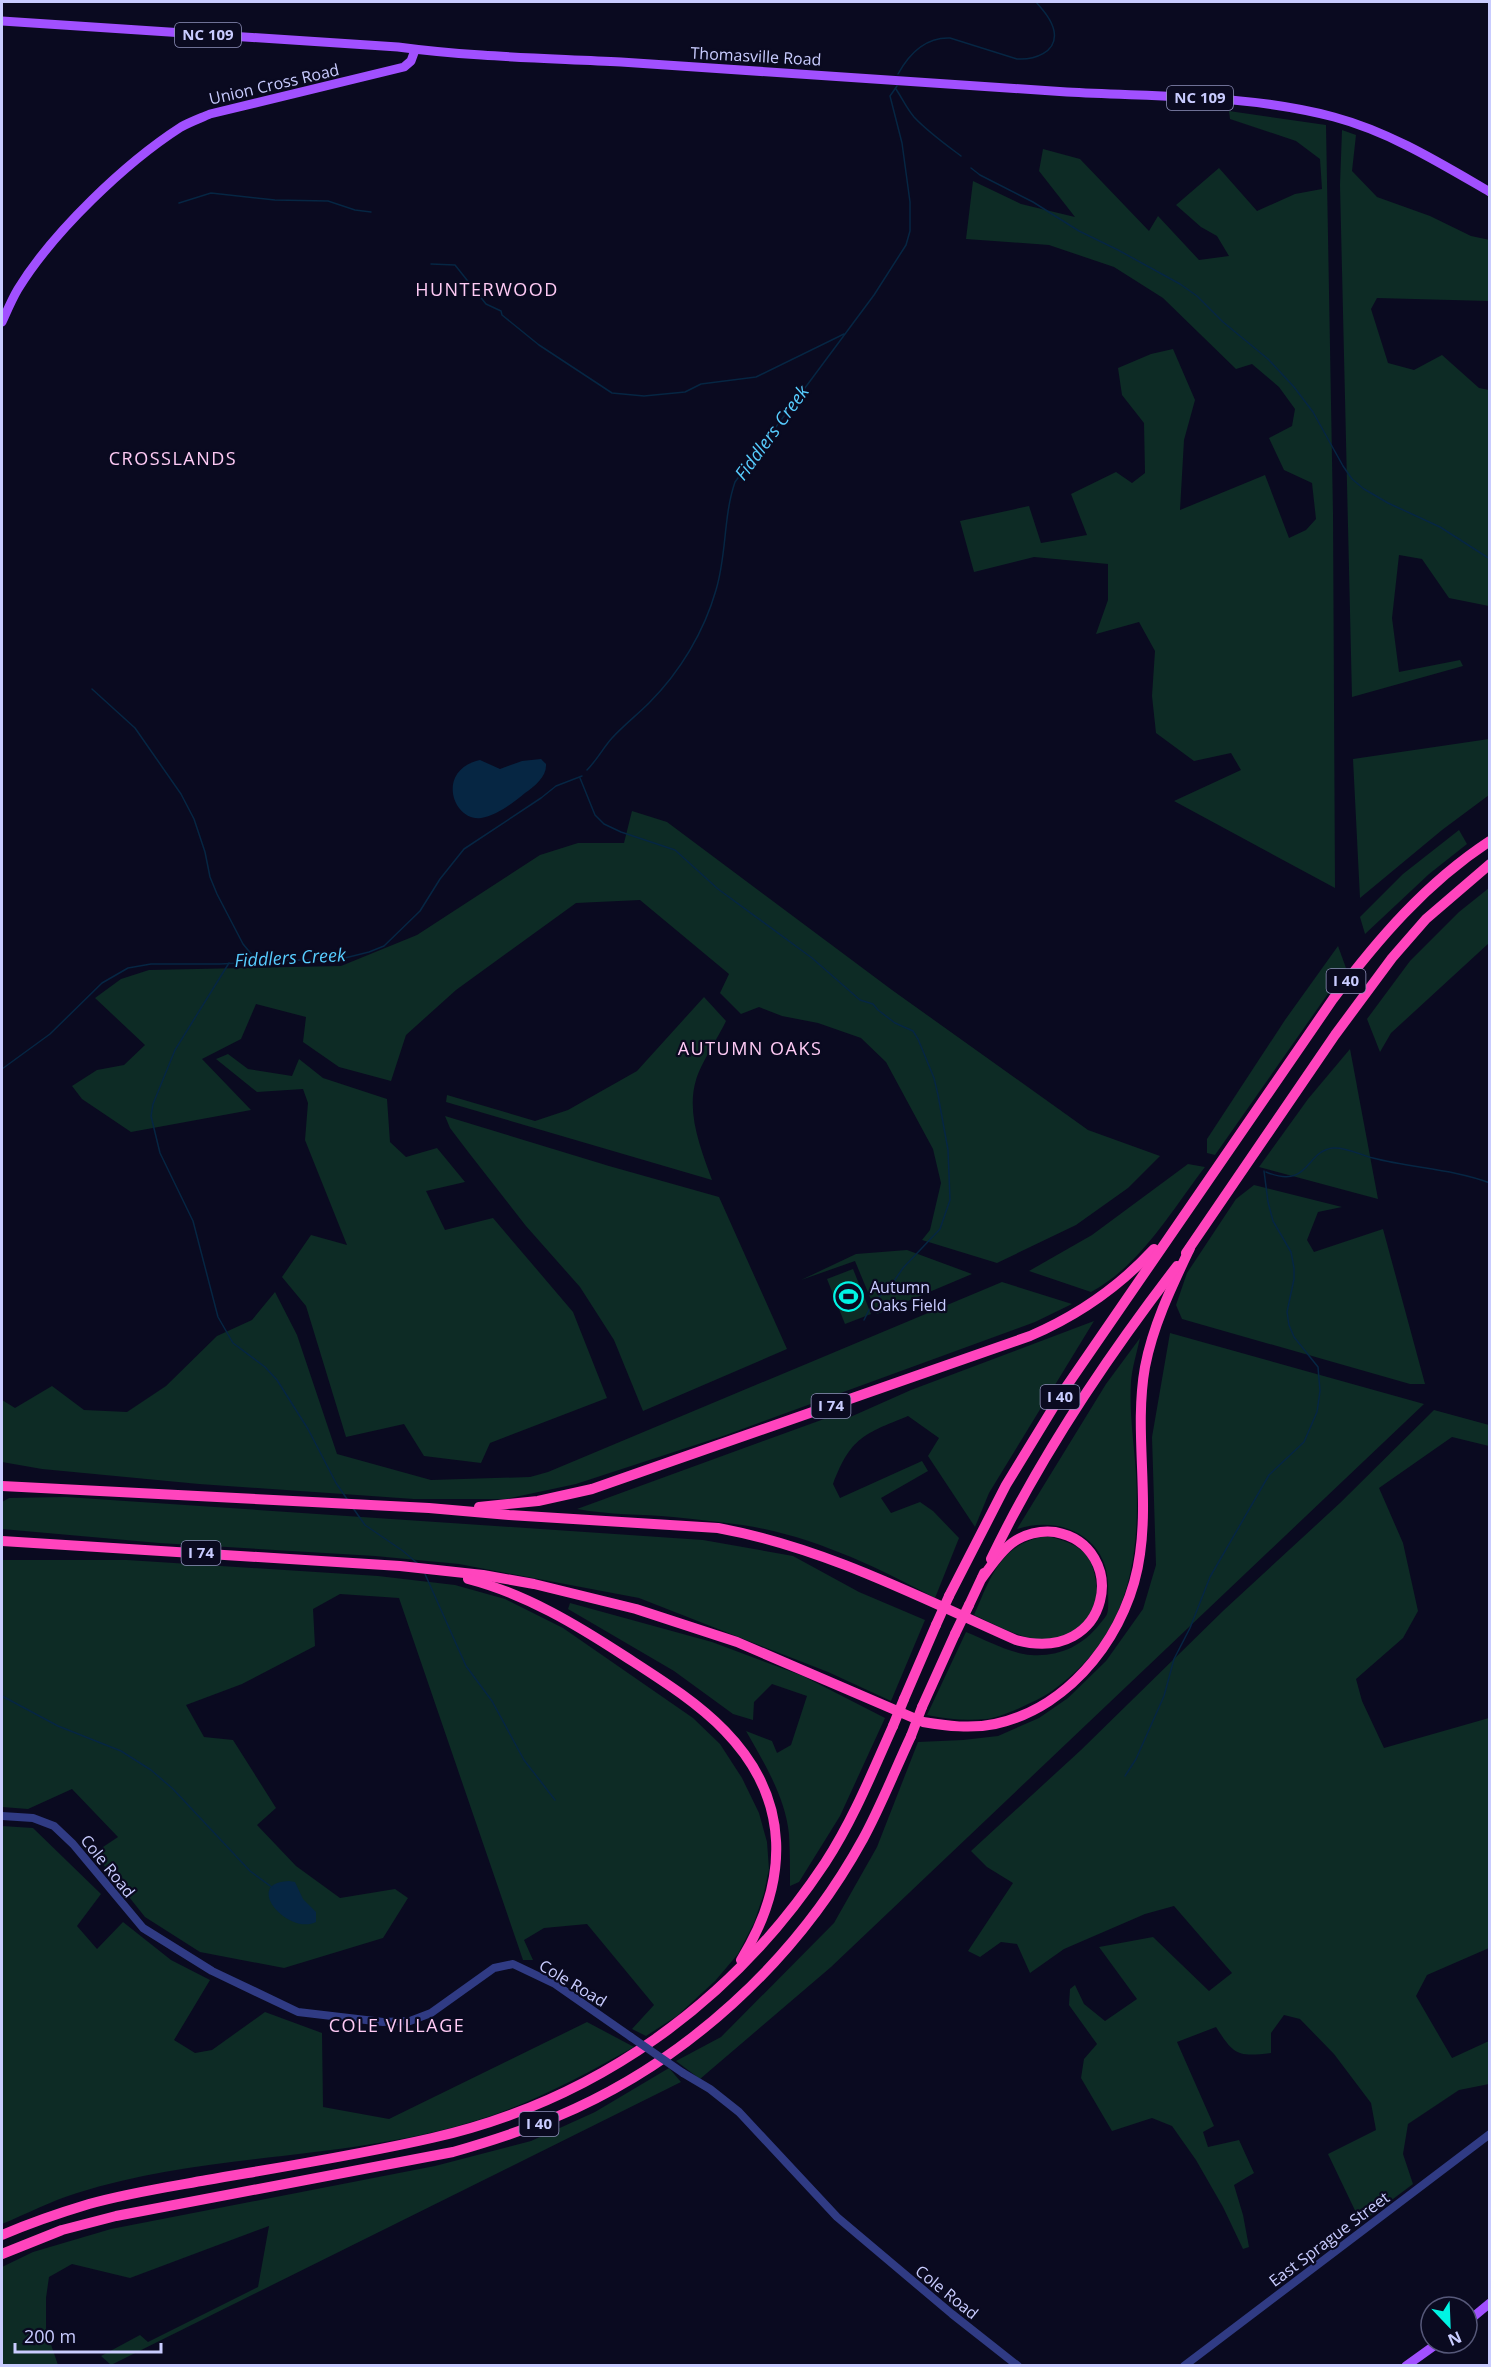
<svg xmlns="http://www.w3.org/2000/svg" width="1491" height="2367" viewBox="0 0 1491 2367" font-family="'Open Sans',sans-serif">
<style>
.green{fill:#0d2b25}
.water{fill:#062643}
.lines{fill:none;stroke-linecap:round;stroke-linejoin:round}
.stream{stroke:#062643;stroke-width:1.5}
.minor{stroke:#303b84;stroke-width:8}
.major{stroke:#a150ff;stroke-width:9}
.highway{stroke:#ff44bd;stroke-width:10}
.minor-bridge{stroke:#303b84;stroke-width:8}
.highway-bridge{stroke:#ff44bd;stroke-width:10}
.labels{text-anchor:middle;stroke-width:4.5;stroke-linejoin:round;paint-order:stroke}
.shield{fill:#0a0a20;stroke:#9092bc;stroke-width:1.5}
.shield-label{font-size:15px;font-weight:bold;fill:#c9ccff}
.street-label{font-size:16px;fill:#c9ccff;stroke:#0a0a20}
.poi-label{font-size:16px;fill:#c9ccff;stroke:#0a0a20;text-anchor:start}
.neighbourhood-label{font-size:18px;letter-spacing:1.5px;fill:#ffcbf5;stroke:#0a0a20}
.water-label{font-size:18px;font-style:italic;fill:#57cdff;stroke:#0a0a20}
</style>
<rect width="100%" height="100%" fill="#0a0a20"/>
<!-- green -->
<g class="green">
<path d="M 1229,111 L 1326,125 L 1333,513 L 1335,888 L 1174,801 L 1241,770 L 1231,753 L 1194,761 L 1156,733 L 1152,696 L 1155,651 L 1139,622 L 1096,634 L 1108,600 L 1108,564 L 1034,557 L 974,572 L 960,521 L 1029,506 L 1041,543 L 1087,535 L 1071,494 L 1116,472 L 1132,483 L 1145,473 L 1144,423 L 1122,395 L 1118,368 L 1151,354 L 1173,349 L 1195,400 L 1184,440 L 1180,510 L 1265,475 L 1289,538 L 1306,530 L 1316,519 L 1312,483 L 1284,470 L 1269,438 L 1292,426 L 1295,409 L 1279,387 L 1252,364 L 1236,369 L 1163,298 L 1114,267 L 1049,245 L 966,239 L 973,181 L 1021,204 L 1075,217 L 1039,171 L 1043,149 L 1080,159 L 1149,231 L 1158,216 L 1199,260 L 1229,256 L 1217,236 L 1201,227 L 1176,205 L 1219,168 L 1257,211 L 1295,194 L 1322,189 L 1320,159 L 1296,141 L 1230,119 Z"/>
<path d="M 1342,130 L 1356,135 L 1352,171 L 1377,197 L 1430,216 L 1471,236 L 1490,240 L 1489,301 L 1377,298 L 1371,309 L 1388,363 L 1414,370 L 1442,355 L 1479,388 L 1489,390 L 1489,606 L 1449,598 L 1422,559 L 1399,555 L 1392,618 L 1399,672 L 1460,660 L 1463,666 L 1352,697 L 1340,185 Z"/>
<path d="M 1489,739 L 1489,795 L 1442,830 L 1360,898 L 1353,759 Z"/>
<path d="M 632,811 L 667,822 L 892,990 L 1088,1130 L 1160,1156 L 1128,1188 L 1076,1225 L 997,1263 L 922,1240 L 930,1230 L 941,1183 L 933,1149 L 886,1062 L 861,1038 L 818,1023 L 782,1016 L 759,1007 L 741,1014 L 720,993 L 729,974 L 640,900 L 576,903 L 456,990 L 406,1035 L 391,1081 L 339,1067 L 303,1042 L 306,1017 L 256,1004 L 241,1039 L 202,1059 L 251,1110 L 131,1132 L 82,1099 L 72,1086 L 97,1070 L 124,1065 L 145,1045 L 95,998 L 121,979 L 149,970 L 341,966 L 417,935 L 540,855 L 578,843 L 624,843 Z"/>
<path d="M 1459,830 L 1467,844 L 1429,874 L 1365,934 L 1360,917 L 1403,874 Z"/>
<path d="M 1489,888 L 1489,943 L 1391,1033 L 1380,1052 L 1367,1019 L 1410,961 L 1459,912 Z"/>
<path d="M 1338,946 L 1346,968 L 1215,1155 L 1207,1153 L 1207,1139 L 1285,1020 Z"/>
<path d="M 704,997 L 726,1021 C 718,1038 701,1063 696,1080 C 686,1113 701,1149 712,1180 L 446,1102 L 447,1095 L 535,1121 L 568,1110 L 637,1071 Z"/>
<path d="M 1350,1049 L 1378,1199 L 1259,1167 L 1308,1099 Z"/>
<path d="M 228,1054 L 248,1069 L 292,1076 L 299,1059 L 323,1078 L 387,1099 L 390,1142 L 406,1157 L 437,1148 L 465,1182 L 426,1191 L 445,1230 L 493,1218 L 573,1312 L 607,1398 L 490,1443 L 481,1463 L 424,1456 L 404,1424 L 346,1437 L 306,1306 L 282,1277 L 311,1235 L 347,1245 L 305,1140 L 308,1103 L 303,1089 L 257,1092 L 216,1059 Z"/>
<path d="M 445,1116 L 609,1166 L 719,1197 L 787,1349 L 643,1411 L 614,1340 L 580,1287 L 526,1226 L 469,1153 L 450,1128 Z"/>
<path d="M 1188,1164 L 1205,1167 C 1171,1211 1141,1265 1091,1292 L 1029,1271 L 1092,1235 Z"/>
<path d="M 1254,1185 L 1342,1207 L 1318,1212 L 1307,1240 L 1314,1252 L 1383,1229 L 1425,1384 L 1410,1384 L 1182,1319 L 1176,1305 L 1187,1273 L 1236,1199 Z"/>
<path d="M 907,1250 L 972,1274 L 877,1314 L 855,1261 L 801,1280 L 856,1254 Z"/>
<path d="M 853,1269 L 871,1314 L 845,1324 L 827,1279 Z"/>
<path d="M 1002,1282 L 1072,1304 L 1035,1322 L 726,1435 L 576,1484 L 506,1499 L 414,1499 L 199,1484 L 42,1469 L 2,1462 L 2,1400 L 15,1408 L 52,1386 L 84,1410 L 127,1412 L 166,1386 L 217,1336 L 252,1320 L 275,1292 L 297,1335 L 337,1454 L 431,1480 L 530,1477 L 548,1472 Z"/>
<path d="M 1094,1321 L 989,1493 L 975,1527 L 928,1456 L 939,1438 L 908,1416 C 864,1434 851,1437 833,1484 L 840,1498 L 922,1461 L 928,1471 L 881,1498 L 891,1513 L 920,1502 L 933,1511 L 959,1538 L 935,1598 C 875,1566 810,1535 742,1525 C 719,1522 696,1519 673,1517 C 641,1514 609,1515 577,1509 L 824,1419 L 848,1418 L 911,1390 Z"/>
<path d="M 1170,1333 L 1424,1404 L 831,1967 L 700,2079 L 676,2061 L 721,2037 L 834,1923 L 877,1847 L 918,1742 L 963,1740 L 998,1736 L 1039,1718 L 1068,1698 L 1106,1661 L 1143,1609 L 1156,1565 L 1152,1437 Z"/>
<path d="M 1140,1338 C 1137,1352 1132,1368 1131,1382 C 1129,1412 1134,1443 1136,1473 C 1141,1561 1128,1637 1052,1691 C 1039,1700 1001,1718 986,1719 C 966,1721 946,1719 927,1715 L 966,1632 C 986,1640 1009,1653 1031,1655 C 1059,1657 1082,1646 1099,1625 C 1101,1622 1106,1617 1107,1614 C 1109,1608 1108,1598 1108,1591 C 1111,1539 1063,1514 1017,1529 L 1106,1384 Z"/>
<path d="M 1434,1410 L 1489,1425 L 1489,1446 L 1452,1437 L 1379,1488 L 1403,1543 L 1418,1611 L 1403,1638 L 1356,1679 L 1362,1701 L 1384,1748 L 1489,1718 L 1489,1948 L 1427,1975 L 1416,1996 L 1452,2058 L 1489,2041 L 1489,2084 L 1459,2090 L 1408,2124 L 1403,2154 L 1413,2184 L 1361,2223 L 1328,2154 L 1376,2130 L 1371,2103 L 1334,2054 L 1300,2019 L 1284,2015 L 1271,2033 L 1271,2053 C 1237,2057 1234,2055 1216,2027 L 1177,2042 L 1214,2126 L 1203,2132 L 1208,2147 L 1239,2140 L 1254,2173 L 1234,2185 L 1243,2215 L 1249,2247 L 1243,2249 L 1223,2207 L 1196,2160 L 1172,2126 L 1152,2118 L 1112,2131 L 1081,2078 L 1084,2059 L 1097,2044 L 1069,2005 L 1070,1989 L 1075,1985 L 1084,2004 L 1105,2021 L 1137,1999 L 1099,1947 L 1153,1937 L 1209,1991 L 1232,1973 L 1174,1906 L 1145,1914 L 1064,1949 L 1030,1973 L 1017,1944 L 1001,1942 L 980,1957 L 968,1951 L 1013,1883 L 987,1867 L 971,1851 L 1081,1750 L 1224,1610 L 1340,1503 Z"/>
<path d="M 66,1497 L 703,1540 L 793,1556 L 859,1592 L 925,1620 L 891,1701 L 828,1672 L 639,1598 L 459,1564 L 375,1556 L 159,1543 L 2,1529 L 2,1502 L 9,1498 Z"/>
<path d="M 1047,1536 C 1063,1540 1078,1544 1088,1557 C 1096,1570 1100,1597 1094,1611 C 1087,1625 1068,1637 1053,1640 C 1027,1643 997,1625 974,1615 C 991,1576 1001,1543 1047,1536 Z"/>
<path d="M 2,1560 L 127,1560 L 378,1576 L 455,1585 L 505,1599 L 563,1628 L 693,1718 L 720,1744 L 742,1778 L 759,1813 L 767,1842 L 769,1869 L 764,1893 L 754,1923 L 738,1954 L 715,1981 L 677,2016 L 646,2036 L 632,2029 L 654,2005 L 587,1924 L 544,1928 L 524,1940 L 533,1960 L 523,1960 L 399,1598 L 340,1594 L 313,1609 L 315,1646 L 242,1684 L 186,1705 L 204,1737 L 233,1740 L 276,1808 L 257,1825 L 296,1866 L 340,1898 L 395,1889 L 408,1898 L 383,1938 L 284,1968 L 200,1952 L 145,1917 L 94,1853 L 118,1837 L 72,1789 L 28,1809 L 2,1807 Z"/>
<path d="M 570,1603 L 712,1642 L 803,1676 L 885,1718 L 840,1816 L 799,1882 L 790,1886 C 790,1869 790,1851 789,1834 C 785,1796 764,1763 746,1731 L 772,1741 L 777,1753 L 791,1745 L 807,1696 L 772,1684 L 754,1702 L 753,1720 L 733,1714 L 674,1671 L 568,1609 Z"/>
<path d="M 2,1826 L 33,1828 L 101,1894 L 77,1926 L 97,1949 L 123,1922 L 171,1960 L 210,1980 L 174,2040 L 195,2053 L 212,2050 L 265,2012 L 322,2033 L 323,2107 L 389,2119 L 587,2022 L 634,2047 C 584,2075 533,2103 478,2120 C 348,2161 207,2152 77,2193 C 51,2201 26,2214 2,2224 Z"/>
<path d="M 669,2068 L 681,2082 L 111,2365 L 101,2356 L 140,2335 L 148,2342 L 258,2287 L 269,2226 L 130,2278 L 72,2264 L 49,2277 L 46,2298 L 46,2330 L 58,2365 L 2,2365 L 2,2267 L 33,2252 L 111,2229 L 435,2166 L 531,2141 L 595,2112 Z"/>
</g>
<!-- water -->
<g class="water">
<path d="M 541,759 L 546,764 C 547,776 535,786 525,793 C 513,803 496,816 481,818 C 453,822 435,770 480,760 L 500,769 L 522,761 Z"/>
<path d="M 289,1881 L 295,1882 L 303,1899 L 316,1912 L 316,1922 C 289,1936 241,1883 289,1881 Z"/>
</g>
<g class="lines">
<!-- stream -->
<g class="stream">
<path d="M 898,74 C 909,54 925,37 950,38 L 1017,59 C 1033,60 1058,53 1054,31 C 1052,20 1043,10 1036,2"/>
<path d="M 896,89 C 902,98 907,109 914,117 C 928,132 945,144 961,156"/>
<path d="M 971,168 L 980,175 L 1033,202 L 1079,231 L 1118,250 L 1180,284 L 1197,296 L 1223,322 L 1268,359 L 1294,387 L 1313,412 L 1343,466 L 1352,479 L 1364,489 L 1388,503 L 1440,527 L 1490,559"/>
<path d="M 179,203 L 211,193 L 275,200 L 328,201 L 355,210 L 371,212"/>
<path d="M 431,264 L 455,265 L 486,304 L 501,311 L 502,315 L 539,345 L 612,393 L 644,396 L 685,392 L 701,384 L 756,377 L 844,334"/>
<path d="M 92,689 L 135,728 L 181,794 L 194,819 L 205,852 L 210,877 L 217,894 L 243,944 L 257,961"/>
<path d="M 587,770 C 597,760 603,748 612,738 C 624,725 637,715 649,703 C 680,672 704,632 716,590 C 727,554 723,517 735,482 L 874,295 L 906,245 L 910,231 L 910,202 L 902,143 L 890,96 L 897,86"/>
<path d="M 580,778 L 595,815 L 604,824 L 621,832 L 675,850 L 718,889 L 812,958 L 860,1000 L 873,1004 L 878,1010 L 895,1023 L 913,1031 L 918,1039 L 934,1078 L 938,1095 L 948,1150 L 950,1200 L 940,1229 L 903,1268 L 892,1284 L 872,1304 L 864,1320"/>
<path d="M 229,963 L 175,1050 L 153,1104 L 151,1116 L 160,1153 L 193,1221 L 218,1317 L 233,1343 L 265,1367 L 277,1380 L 308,1429 L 336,1483 L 347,1499"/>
<path d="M 2,1069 L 50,1034 L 102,983 L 128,968 L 151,964 L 220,964 L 345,958 L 369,952 L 384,946 L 420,911 L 440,879 L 464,849 L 541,798 L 556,786 L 582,776"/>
<path d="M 1266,1172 C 1310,1190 1305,1151 1333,1148 C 1347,1147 1360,1155 1373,1158 C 1411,1168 1453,1169 1490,1183"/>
<path d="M 353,1508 L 365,1525 L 403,1551 L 417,1563"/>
<path d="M 425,1574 L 466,1666 L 492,1701 L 524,1760 L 555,1800"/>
<path d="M 2,1696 L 58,1726 L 121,1751 L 151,1770 L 173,1789 L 250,1871 L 273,1888"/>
<path d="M 1125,1776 L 1136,1759 L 1164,1696 L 1174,1659 L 1190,1628 L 1210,1577 L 1269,1475 L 1304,1442 L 1317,1412 L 1320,1391 L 1318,1367 L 1294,1337 L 1289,1325 L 1287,1312 L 1294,1279 L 1294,1268 L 1291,1252 L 1273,1221 L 1268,1202 L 1264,1171"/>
</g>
<!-- minor -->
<g class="minor">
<path d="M 2,1816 L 33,1818 L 54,1826 L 73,1844 L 143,1928 L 212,1971 L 298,2012 L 383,2022 L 410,2021 L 431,2013 L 494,1968 L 513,1964 L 555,1984 L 631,2037"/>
<path d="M 683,2073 L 710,2089 L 739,2112 L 837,2217 L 952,2314 L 1018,2366"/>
<path d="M 1184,2366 L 1490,2134"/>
</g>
<!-- major -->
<g class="major">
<path d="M 2,21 L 398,47 C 472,57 546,58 621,62 C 769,72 918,82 1067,92 C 1156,97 1247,94 1334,117 C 1390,132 1440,163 1490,192"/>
<path d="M 2,322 C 7,311 12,299 18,289 C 53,232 125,163 181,127 C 190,122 201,118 210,114 L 404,67 L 411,61 L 415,50"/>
<path d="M 1467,2322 L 1490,2303"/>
<path d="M 1406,2366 L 1438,2343"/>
</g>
<!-- highway -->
<g class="highway">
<path d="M 1186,1253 L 1335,1035 L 1392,958 L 1426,919 L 1490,864"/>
<path d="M 2,1486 L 429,1508 L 509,1515 L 718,1528 C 823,1547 919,1597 1016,1640 C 1112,1666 1131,1546 1055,1532 C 1041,1530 1024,1534 1012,1543 C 1000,1552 991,1566 982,1578"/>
<path d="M 479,1507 L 538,1501 L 592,1489 L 1030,1336 C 1079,1315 1118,1288 1154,1249"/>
<path d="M 2,1541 L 400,1566 L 483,1575 L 534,1584 L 636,1609 L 737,1642 L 923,1722 C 947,1726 971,1729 995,1724 C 1073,1707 1130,1630 1140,1554 C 1149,1492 1134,1429 1145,1367 C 1153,1325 1172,1286 1190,1248"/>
<path d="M 991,1559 C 1041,1455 1107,1357 1177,1266"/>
<path d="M 468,1579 C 526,1594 577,1625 626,1657 C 660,1679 697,1702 725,1731 C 792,1800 789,1882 741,1960"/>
<path d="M 949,1596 L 1006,1485 L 1064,1390 L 1333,999 C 1378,939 1426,883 1490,841"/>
<path d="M 969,1605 L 984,1573"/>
<path d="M 904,1699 L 936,1625"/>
<path d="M 922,1707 L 955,1634"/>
<path d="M 2,2235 C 30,2223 59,2213 89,2204 C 128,2193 168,2187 207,2180 C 282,2167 358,2155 432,2138 C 596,2101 733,2002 825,1863 C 853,1820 872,1773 893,1726"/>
<path d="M 2,2254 L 62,2230 L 116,2216 L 453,2152 C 488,2142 522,2131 556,2117 C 685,2063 796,1961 863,1839 C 881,1806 895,1770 911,1736"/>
</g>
<!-- minor-bridge -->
<path class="minor-bridge" d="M 631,2037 L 683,2073"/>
<!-- highway-bridge -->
<g class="highway-bridge">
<path d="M 936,1625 L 949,1596"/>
<path d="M 955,1634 L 969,1605"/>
<path d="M 893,1726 L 904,1699"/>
<path d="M 911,1736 L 922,1707"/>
</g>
</g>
<!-- icons -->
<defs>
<symbol id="stadium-ring" viewBox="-11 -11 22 22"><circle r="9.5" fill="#0a0a20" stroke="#00f4e4" stroke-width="1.5"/><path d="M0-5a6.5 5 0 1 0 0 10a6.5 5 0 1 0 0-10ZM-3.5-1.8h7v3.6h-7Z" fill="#00f4e4"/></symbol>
</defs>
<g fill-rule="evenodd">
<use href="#stadium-ring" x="832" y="1280" width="33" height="33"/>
</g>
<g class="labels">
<!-- shield labels -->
<g class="shield">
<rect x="175" y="23" width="66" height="24" rx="4.5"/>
<rect x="1167" y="86" width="66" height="24" rx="4.5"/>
<rect x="1326.5" y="969" width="39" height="24" rx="4.5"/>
<rect x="1040.5" y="1385" width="39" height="24" rx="4.5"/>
<rect x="811.5" y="1394" width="39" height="24" rx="4.5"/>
<rect x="181.5" y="1541" width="39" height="24" rx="4.5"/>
<rect x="519.5" y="2112" width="39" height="24" rx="4.5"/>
</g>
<g class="shield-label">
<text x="208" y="40">NC 109</text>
<text x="1200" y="103">NC 109</text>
<text x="1346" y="986">I 40</text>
<text x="1060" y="1402">I 40</text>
<text x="831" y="1411">I 74</text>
<text x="201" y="1558">I 74</text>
<text x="539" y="2129">I 40</text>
</g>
<!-- street labels -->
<g class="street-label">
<text transform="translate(756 56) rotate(3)" y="6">Thomasville Road</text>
<text transform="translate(274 84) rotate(-13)" y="6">Union Cross Road</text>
<text transform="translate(108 1866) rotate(51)" y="6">Cole Road</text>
<text transform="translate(573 1983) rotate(31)" y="6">Cole Road</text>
<text transform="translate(1329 2239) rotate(-37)" y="6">East Sprague Street</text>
<text transform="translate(947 2292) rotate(39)" y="6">Cole Road</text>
</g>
<!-- poi labels -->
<g class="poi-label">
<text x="870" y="1293">Autumn<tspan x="870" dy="18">Oaks Field</tspan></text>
</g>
<!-- neighbourhood labels -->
<g class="neighbourhood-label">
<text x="487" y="296">HUNTERWOOD</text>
<text x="173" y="465">CROSSLANDS</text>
<text x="750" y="1055">AUTUMN OAKS</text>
<text x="397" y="2032">COLE VILLAGE</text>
</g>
<!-- water labels -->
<g class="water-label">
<text transform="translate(772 433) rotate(-54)" y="6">Fiddlers Creek</text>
<text transform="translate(290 958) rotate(-3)" y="6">Fiddlers Creek</text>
</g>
</g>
<!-- border -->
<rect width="1491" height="2367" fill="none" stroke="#c9ccff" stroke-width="6"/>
<!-- north arrow -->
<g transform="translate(1449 2325) rotate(157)"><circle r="28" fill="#0a0a20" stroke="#565879" stroke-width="1.5"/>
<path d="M0-4.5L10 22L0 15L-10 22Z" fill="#00f4e4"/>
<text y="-9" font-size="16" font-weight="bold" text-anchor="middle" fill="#c9ccff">N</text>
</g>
<!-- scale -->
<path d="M15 2343v9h146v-9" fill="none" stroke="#c9ccff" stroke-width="3"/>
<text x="24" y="2343" font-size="18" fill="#c9ccff" stroke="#0a0a20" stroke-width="4.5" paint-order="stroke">200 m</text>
</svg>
